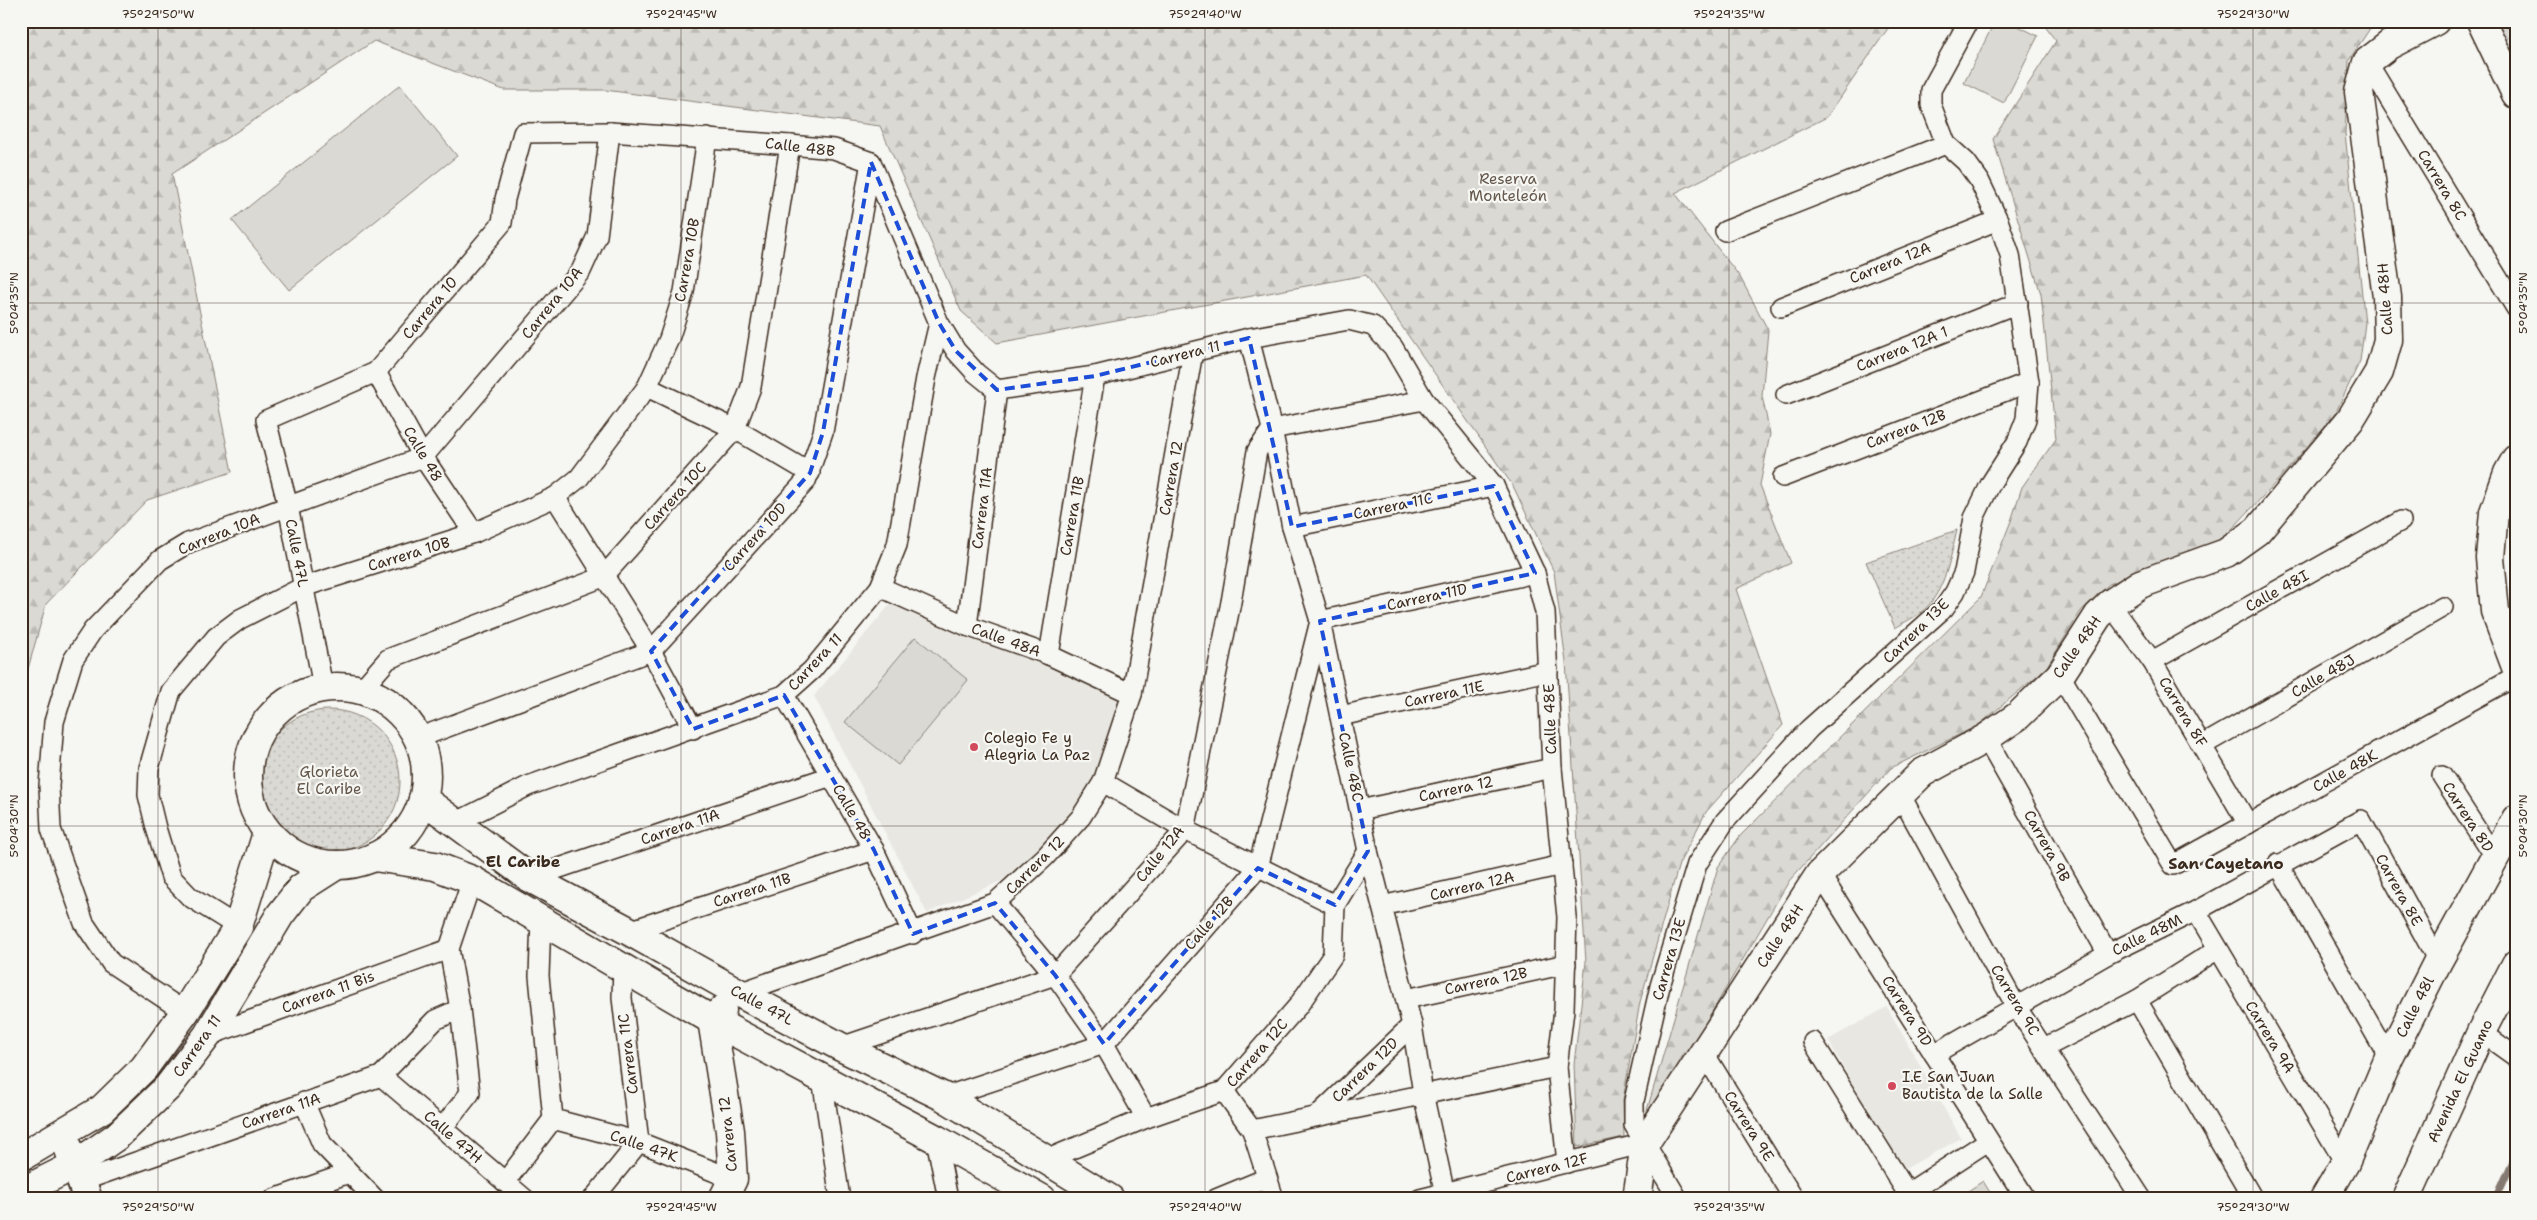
<svg xmlns="http://www.w3.org/2000/svg" width="2537" height="1220" viewBox="0 0 2537 1220" font-family="'Shantell Sans',sans-serif">
<style>
.built{fill:#e8e7e2}
.grass{fill:url(#grass-dots);stroke:#8a8278}
.forest{fill:url(#forest-firs);stroke:#8a8278}
.pitch{fill:#dad9d3;stroke:#8a8278}
.lines{fill:none;stroke-linecap:round;stroke-linejoin:round}
.stream{stroke:#857a71;stroke-width:7}
.street-casing{stroke:#3b2a1e;stroke-width:22}
.secondary-casing{stroke:#3b2a1e;stroke-width:31}
.street{stroke:#f6f6f2;stroke-width:19}
.secondary{stroke:#f6f6f2;stroke-width:28}
.marked{fill:none;stroke:#1d4ed8;stroke-width:4;stroke-dasharray:10 6;stroke-linejoin:round}
.ticks{fill:none;stroke:#3b2a1e;stroke-width:1;stroke-opacity:0.45}
.poi-dot{fill:#d1495b;stroke:#f6f6f2;stroke-width:2}
.labels{text-anchor:middle;stroke-width:4.5;stroke-linejoin:round;paint-order:stroke}
.street-label{font-size:15px;fill:#3b2a1e;stroke:#f6f6f2}
.park-label{font-size:15px;fill:#63564b;stroke:#f6f6f2}
.poi-label{font-size:15px;fill:#3b2a1e;stroke:#f6f6f2;text-anchor:start}
.neighbourhood-label{font-size:16px;font-weight:bold;fill:#3b2a1e;stroke:#f6f6f2}
.neatline{fill:none;stroke:#3b2a1e;stroke-width:2}
.ticks-label{font-size:12px;text-anchor:middle;fill:#3b2a1e}
</style>
<defs>
<pattern id="grass-dots" width="8" height="8" patternUnits="userSpaceOnUse" patternTransform="scale(1.25)"><rect width="8" height="8" fill="#dad9d3"/><path d="M2 2h.1M6 6h.1" fill="none" stroke="#bcbab5" stroke-width="1.8" stroke-linecap="round"/></pattern>
<pattern id="forest-firs" width="22" height="20" patternUnits="userSpaceOnUse" patternTransform="scale(1.25)"><rect width="22" height="20" fill="#dad9d3"/><path d="M5 1l3.5 6h-7zM16 11l3.5 6h-7z" fill="#bcbab5"/></pattern>
</defs>
<rect width="100%" height="100%" fill="#f6f6f2"/>
<filter id="ink" filterUnits="userSpaceOnUse"><feTurbulence type="fractalNoise" baseFrequency=".02" numOctaves="2"/><feDisplacementMap in="SourceGraphic" scale="10" xChannelSelector="R" yChannelSelector="G"/><feConvolveMatrix kernelMatrix="1 2 1 2 8 2 1 2 1" color-interpolation-filters="sRGB"/></filter>
<g filter="url(#ink)">
<!-- built -->
<g class="built">
<path d="M 893,601 L 1127,694 L 1088,797 L 1051,841 L 1001,881 L 927,913 L 814,696 Z"/>
<path d="M 1887,1007 L 1961,1138 L 1901,1171 L 1828,1040 Z"/>
</g>
<!-- grass -->
<g class="grass">
<path d="M 2487,21 L 2516,21 L 2516,83 Z"/>
<path d="M 1957,530 C 1951,556 1945,590 1925,609 C 1917,616 1905,622 1895,628 L 1866,562 Z"/>
<circle cx="329" cy="781" r="71"/>
</g>
<!-- forest -->
<g class="forest">
<path d="M 21,21 L 1893,21 L 1827,117 L 1675,193 L 1740,277 L 1768,330 L 1762,396 L 1770,434 L 1760,485 L 1791,563 L 1736,589 L 1783,725 L 1706,812 L 1679,864 L 1640,1002 L 1623,1100 L 1624,1137 L 1577,1147 L 1574,1064 L 1586,962 L 1566,662 L 1554,572 L 1513,486 L 1366,275 L 997,343 L 961,311 L 880,126 L 605,90 L 504,90 L 374,41 L 172,174 L 232,472 L 147,500 L 46,604 L 21,694 Z"/>
<path d="M 2041,21 L 2392,21 L 2369,30 L 2349,60 L 2345,133 L 2365,323 L 2360,361 L 2335,414 L 2280,478 L 2218,544 L 2109,584 L 2081,611 L 2046,668 L 1979,725 L 1891,768 L 1789,881 L 1682,1063 L 1645,1117 L 1718,867 L 1740,836 L 1981,597 L 2011,521 L 2022,487 L 2056,439 L 2041,294 L 1993,139 L 2056,41 Z"/>
</g>
<!-- pitch -->
<g class="pitch">
<path d="M 1995,21 L 2008,21 L 2038,36 L 2004,103 L 1964,83 Z"/>
<path d="M 400,85 L 457,156 L 289,290 L 232,220 Z"/>
<path d="M 915,637 L 968,680 L 898,765 L 845,722 Z"/>
<path d="M 1983,1181 L 1994,1199 L 1956,1199 Z"/>
</g>
<g class="lines">
<!-- stream -->
<path class="stream" d="M 2496,1199 L 2516,1154"/>
<defs>
<g id="street">
<path d="M 2367,62 L 2516,308"/>
<path d="M 1725,231 L 1946,144"/>
<path d="M 1781,307 L 1998,220"/>
<path d="M 1249,338 L 1272,429 L 1292,527 L 1320,621 L 1368,851 L 1412,1025 L 1423,1093 L 1446,1199"/>
<path d="M 376,372 L 423,457 L 474,533"/>
<path d="M 647,387 L 735,429 L 810,473"/>
<path d="M 997,390 L 1095,376 L 1249,338 L 1349,320 L 1373,326 L 1393,347 L 1424,400 L 1494,486 L 1535,573 L 1545,612 L 1552,768 L 1567,917 L 1564,1010 L 1557,1067 L 1567,1163"/>
<path d="M 1786,395 L 2018,303"/>
<path d="M 1783,477 L 2029,382"/>
<path d="M 555,497 L 651,651 L 693,729"/>
<path d="M 1292,527 L 1494,486"/>
<path d="M 880,587 L 967,626 L 1049,655 L 1132,694"/>
<path d="M 2110,604 L 2152,661 L 2248,824"/>
<path d="M 967,626 L 997,390"/>
<path d="M 1049,655 L 1095,376"/>
<path d="M 2152,661 L 2401,521"/>
<path d="M 2060,675 L 2173,865 L 2516,676"/>
<path d="M 323,687 L 288,506 L 266,420 L 376,372 L 502,223 L 505,199 L 523,133 L 610,132 L 790,145 L 834,149 L 871,162 L 939,323 L 956,351 L 976,373 L 997,390"/>
<path d="M 361,690 L 388,659 L 603,577 L 735,429 L 751,387 L 790,145"/>
<path d="M 784,695 L 874,850 L 913,934"/>
<path d="M 1340,716 L 1548,671"/>
<path d="M 418,738 L 651,651 L 806,481 L 823,432 L 871,162"/>
<path d="M 1986,738 L 2108,954"/>
<path d="M 2203,745 L 2443,607"/>
<path d="M 2442,776 L 2495,858"/>
<path d="M 1103,782 L 1185,830 L 1335,905"/>
<path d="M 1900,794 L 2017,1008 L 2142,1199"/>
<path d="M 1360,810 L 1552,768"/>
<path d="M 455,823 L 528,786 L 784,695 L 812,670 L 880,587 L 897,545 L 926,378 L 939,323"/>
<path d="M 2278,864 L 2389,1058"/>
<path d="M 1820,874 L 2026,1199"/>
<path d="M 530,878 L 831,776"/>
<path d="M 995,903 L 1055,975 L 1104,1044 L 1146,1118"/>
<path d="M 1382,906 L 1562,865"/>
<path d="M 2196,911 L 2345,1163"/>
<path d="M 541,919 L 539,976 L 553,1119"/>
<path d="M 238,927 L 190,897 L 171,877 L 156,828 L 148,795 L 149,768 L 171,691 L 216,637 L 240,619 L 303,587 L 474,533 L 555,497 L 579,478 L 647,387 L 669,339 L 684,292 L 707,138"/>
<path d="M 629,931 L 874,850"/>
<path d="M 623,966 L 622,998 L 639,1142"/>
<path d="M 739,993 L 995,903 L 1045,857 L 1081,817 L 1103,782 L 1132,694 L 1193,352"/>
<path d="M 1406,999 L 1566,964"/>
<path d="M 2137,1000 L 2253,1199"/>
<path d="M 185,1012 L 111,963 L 84,923 L 51,829 L 49,786 L 54,722 L 73,660 L 93,630 L 160,560 L 188,543 L 423,457 L 581,271 L 597,236 L 610,132"/>
<path d="M 2481,1032 L 2516,1057"/>
<path d="M 207,1036 L 449,949"/>
<path d="M 1813,1042 L 1911,1199"/>
<path d="M 841,1047 L 1055,975 L 1185,830 L 1231,602 L 1257,451 L 1272,429 L 1424,400"/>
<path d="M 2044,1048 L 2137,1000 L 2218,949"/>
<path d="M 1704,1053 L 1794,1199"/>
<path d="M 1934,1054 L 2108,954 L 2196,911 L 2361,820 L 2438,961"/>
<path d="M 381,1076 L 525,1199"/>
<path d="M 822,1078 L 840,1199"/>
<path d="M 1224,1091 L 1252,1130 L 1274,1199"/>
<path d="M 944,1097 L 1104,1044 L 1258,868 L 1320,621 L 1535,573"/>
<path d="M 304,1102 L 322,1144 L 375,1199"/>
<path d="M 1317,1116 L 1412,1025"/>
<path d="M 553,1119 L 639,1142 L 733,1179"/>
<path d="M 443,1127 L 470,1093 L 460,1009 L 449,949 L 472,880"/>
<path d="M 1252,1130 L 1557,1067"/>
<path d="M 936,1139 L 948,1199"/>
<path d="M 1048,1159 L 1146,1118 L 1224,1091 L 1298,1006 L 1333,955 L 1335,905 L 1368,851"/>
<path d="M 82,1181 L 381,1076 L 435,1020 L 460,1009"/>
<path d="M 505,1182 L 553,1119"/>
<path d="M 1908,1193 L 1988,1141"/>
<path d="M 274,1199 L 349,1173"/>
<path d="M 593,1199 L 639,1142"/>
<path d="M 1216,1199 L 1267,1178"/>
<path d="M 1420,1199 L 1645,1143"/>
<path d="M 1678,1199 L 1634,1125 L 1634,1101 L 1660,986 L 1697,864 L 1725,821 L 1809,729 L 1944,608 L 1955,592 L 1964,572 L 1974,518 L 1991,483 L 2017,442 L 2026,419 L 2029,382 L 2010,255 L 1998,220 L 1979,180 L 1966,162 L 1946,144 L 1931,105 L 1931,90 L 1966,26"/>
</g>
<g id="secondary">
<path d="M 2481,21 L 2516,94"/>
<path d="M 2516,459 L 2508,473 L 2494,512 L 2490,558 L 2495,611 L 2516,667"/>
<circle cx="337" cy="776" r="89"/>
<path d="M 423,799 L 530,878 L 629,931 L 739,993 L 841,1047 L 944,1097 L 1110,1199"/>
<path d="M 374,857 L 435,866 L 472,880 L 712,1020 L 936,1139 L 1042,1199"/>
<path d="M 722,1010 L 712,1020 L 730,1131 L 733,1179 L 723,1199"/>
<path d="M 68,1147 L 88,1199"/>
<path d="M 21,1157 L 102,1109 L 144,1068 L 185,1012 L 238,927 L 267,833"/>
<path d="M 21,1192 L 75,1165 L 117,1136 L 168,1087 L 207,1036 L 280,915 L 301,888 L 337,865"/>
<path d="M 1637,1199 L 1645,1143 L 1820,874 L 1922,773 L 1986,738 L 2018,716 L 2060,675 L 2098,616 L 2110,604 L 2140,584 L 2226,553 L 2257,531 L 2350,420 L 2379,372 L 2388,340 L 2387,297 L 2359,92 L 2367,62 L 2389,45 L 2435,21"/>
<path d="M 2324,1199 L 2345,1163 L 2389,1058 L 2438,961 L 2516,819"/>
<path d="M 2406,1199 L 2481,1032 L 2516,964"/>
</g>
</defs>
<!-- street casing -->
<use href="#street" class="street-casing"/>
<!-- secondary casing -->
<use href="#secondary" class="secondary-casing"/>
<!-- street -->
<use href="#street" class="street"/>
<!-- secondary -->
<use href="#secondary" class="secondary"/>
</g>
</g>
<!-- marked area -->
<path class="marked" d="M 871,162 L 939,323 L 956,351 L 997,390 L 1095,376 L 1249,338 L 1292,527 L 1494,486 L 1535,573 L 1320,621 L 1368,851 L 1335,905 L 1258,868 L 1104,1044 L 1055,975 L 995,903 L 913,934 L 874,850 L 784,695 L 693,729 L 651,651 L 810,473 L 823,432 Z"/>
<!-- ticks -->
<path class="ticks" d="M 158,21 L 158,1199M 681,21 L 681,1199M 1205,21 L 1205,1199M 1729,21 L 1729,1199M 2253,21 L 2253,1199M 21,303 L 2516,303M 21,826 L 2516,826"/>
<!-- markers -->
<g class="poi-dot">
<circle cx="974" cy="747" r="5"/>
<circle cx="1892" cy="1086" r="5"/>
</g>
<g class="labels">
<!-- street labels -->
<g class="street-label">
<text transform="translate(800 147) rotate(7)" y="5">Calle 48B</text>
<text transform="translate(2442 185) rotate(59)" y="5">Carrera 8C</text>
<text transform="translate(687 260) rotate(-80)" y="5">Carrera 10B</text>
<text transform="translate(1890 263) rotate(-22)" y="5">Carrera 12A</text>
<text transform="translate(2385 299) rotate(-94)" y="5">Calle 48H</text>
<text transform="translate(552 303) rotate(-51)" y="5">Carrera 10A</text>
<text transform="translate(430 308) rotate(-50)" y="5">Carrera 10</text>
<text transform="translate(1902 349) rotate(-22)" y="5">Carrera 12A 1</text>
<text transform="translate(1185 354) rotate(-14)" y="5">Carrera 11</text>
<text transform="translate(1906 429) rotate(-21)" y="5">Carrera 12B</text>
<text transform="translate(423 454) rotate(59)" y="5">Calle 48</text>
<text transform="translate(1171 478) rotate(-80)" y="5">Carrera 12</text>
<text transform="translate(675 496) rotate(-48)" y="5">Carrera 10C</text>
<text transform="translate(1393 506) rotate(-12)" y="5">Carrera 11C</text>
<text transform="translate(982 508) rotate(-83)" y="5">Carrera 11A</text>
<text transform="translate(1072 516) rotate(-80)" y="5">Carrera 11B</text>
<text transform="translate(219 534) rotate(-22)" y="5">Carrera 10A</text>
<text transform="translate(755 537) rotate(-48)" y="5">Carrera 10D</text>
<text transform="translate(297 553) rotate(79)" y="5">Calle 47L</text>
<text transform="translate(409 554) rotate(-17)" y="5">Carrera 10B</text>
<text transform="translate(2277 591) rotate(-29)" y="5">Calle 48I</text>
<text transform="translate(1427 597) rotate(-12)" y="5">Carrera 11D</text>
<text transform="translate(1916 631) rotate(-44)" y="5">Carrera 13E</text>
<text transform="translate(1006 640) rotate(20)" y="5">Calle 48A</text>
<text transform="translate(2077 647) rotate(-55)" y="5">Calle 48H</text>
<text transform="translate(815 662) rotate(-47)" y="5">Carrera 11</text>
<text transform="translate(2323 676) rotate(-30)" y="5">Calle 48J</text>
<text transform="translate(1444 694) rotate(-12)" y="5">Carrera 11E</text>
<text transform="translate(2183 712) rotate(59)" y="5">Carrera 8F</text>
<text transform="translate(1550 719) rotate(-92)" y="5">Calle 48E</text>
<text transform="translate(1351 767) rotate(78)" y="5">Calle 48C</text>
<text transform="translate(2345 771) rotate(-29)" y="5">Calle 48K</text>
<text transform="translate(1456 789) rotate(-12)" y="5">Carrera 12</text>
<text transform="translate(852 812) rotate(60)" y="5">Calle 48</text>
<text transform="translate(2468 817) rotate(57)" y="5">Carrera 8D</text>
<text transform="translate(680 827) rotate(-19)" y="5">Carrera 11A</text>
<text transform="translate(2047 846) rotate(61)" y="5">Carrera 9B</text>
<text transform="translate(1160 854) rotate(-51)" y="5">Calle 12A</text>
<text transform="translate(1035 865) rotate(-45)" y="5">Carrera 12</text>
<text transform="translate(1472 886) rotate(-13)" y="5">Carrera 12A</text>
<text transform="translate(752 890) rotate(-18)" y="5">Carrera 11B</text>
<text transform="translate(2399 890) rotate(61)" y="5">Carrera 8E</text>
<text transform="translate(1209 923) rotate(-49)" y="5">Calle 12B</text>
<text transform="translate(2147 935) rotate(-26)" y="5">Calle 48M</text>
<text transform="translate(1780 936) rotate(-57)" y="5">Calle 48H</text>
<text transform="translate(1669 959) rotate(-74)" y="5">Carrera 13E</text>
<text transform="translate(1486 981) rotate(-12)" y="5">Carrera 12B</text>
<text transform="translate(328 992) rotate(-20)" y="5">Carrera 11 Bis</text>
<text transform="translate(2015 1000) rotate(59)" y="5">Carrera 9C</text>
<text transform="translate(762 1005) rotate(28)" y="5">Calle 47L</text>
<text transform="translate(2415 1007) rotate(-63)" y="5">Calle 48l</text>
<text transform="translate(1907 1011) rotate(58)" y="5">Carrera 9D</text>
<text transform="translate(2270 1037) rotate(59)" y="5">Carrera 9A</text>
<text transform="translate(197 1046) rotate(-55)" y="5">Carrera 11</text>
<text transform="translate(1257 1053) rotate(-49)" y="5">Carrera 12C</text>
<text transform="translate(628 1054) rotate(-97)" y="5">Carrera 11C</text>
<text transform="translate(1365 1070) rotate(-44)" y="5">Carrera 12D</text>
<text transform="translate(2460 1081) rotate(-65)" y="5">Avenida El Guamo</text>
<text transform="translate(281 1111) rotate(-19)" y="5">Carrera 11A</text>
<text transform="translate(1749 1126) rotate(58)" y="5">Carrera 9E</text>
<text transform="translate(728 1134) rotate(-96)" y="5">Carrera 12</text>
<text transform="translate(453 1137) rotate(41)" y="5">Calle 47H</text>
<text transform="translate(644 1146) rotate(19)" y="5">Calle 47K</text>
<text transform="translate(1547 1168) rotate(-14)" y="5">Carrera 12F</text>
</g>
<!-- park labels -->
<g class="park-label">
<text x="1508" y="184">Reserva<tspan x="1508" dy="17">Monteleón</tspan></text>
<text x="329" y="777">Glorieta<tspan x="329" dy="17">El Caribe</tspan></text>
</g>
<!-- poi labels -->
<g class="poi-label">
<text x="984" y="743">Colegio Fe y<tspan x="984" dy="17">Alegria La Paz</tspan></text>
<text x="1902" y="1082">I.E San Juan<tspan x="1902" dy="17">Bautista de la Salle</tspan></text>
</g>
<!-- neighbourhood labels -->
<g class="neighbourhood-label">
<text x="523" y="867">El Caribe</text>
<text x="2226" y="869">San Cayetano</text>
</g>
</g>
<!-- margin -->
<rect width="2537" height="1220" fill="none" stroke="#f6f6f2" stroke-width="55"/>
<rect x="28" y="28" width="2482" height="1164" class="neatline"/>
<g class="ticks-label">
<text x="158" y="18">75°29'50"W</text>
<text x="681" y="18">75°29'45"W</text>
<text x="1205" y="18">75°29'40"W</text>
<text x="1729" y="18">75°29'35"W</text>
<text x="2253" y="18">75°29'30"W</text>
<text transform="translate(14 303) rotate(-90)" y="4">5°04'35"N</text>
<text transform="translate(2523 303) rotate(-90)" y="4">5°04'35"N</text>
<text transform="translate(14 826) rotate(-90)" y="4">5°04'30"N</text>
<text transform="translate(2523 826) rotate(-90)" y="4">5°04'30"N</text>
<text x="158" y="1211">75°29'50"W</text>
<text x="681" y="1211">75°29'45"W</text>
<text x="1205" y="1211">75°29'40"W</text>
<text x="1729" y="1211">75°29'35"W</text>
<text x="2253" y="1211">75°29'30"W</text>
</g>
</svg>
